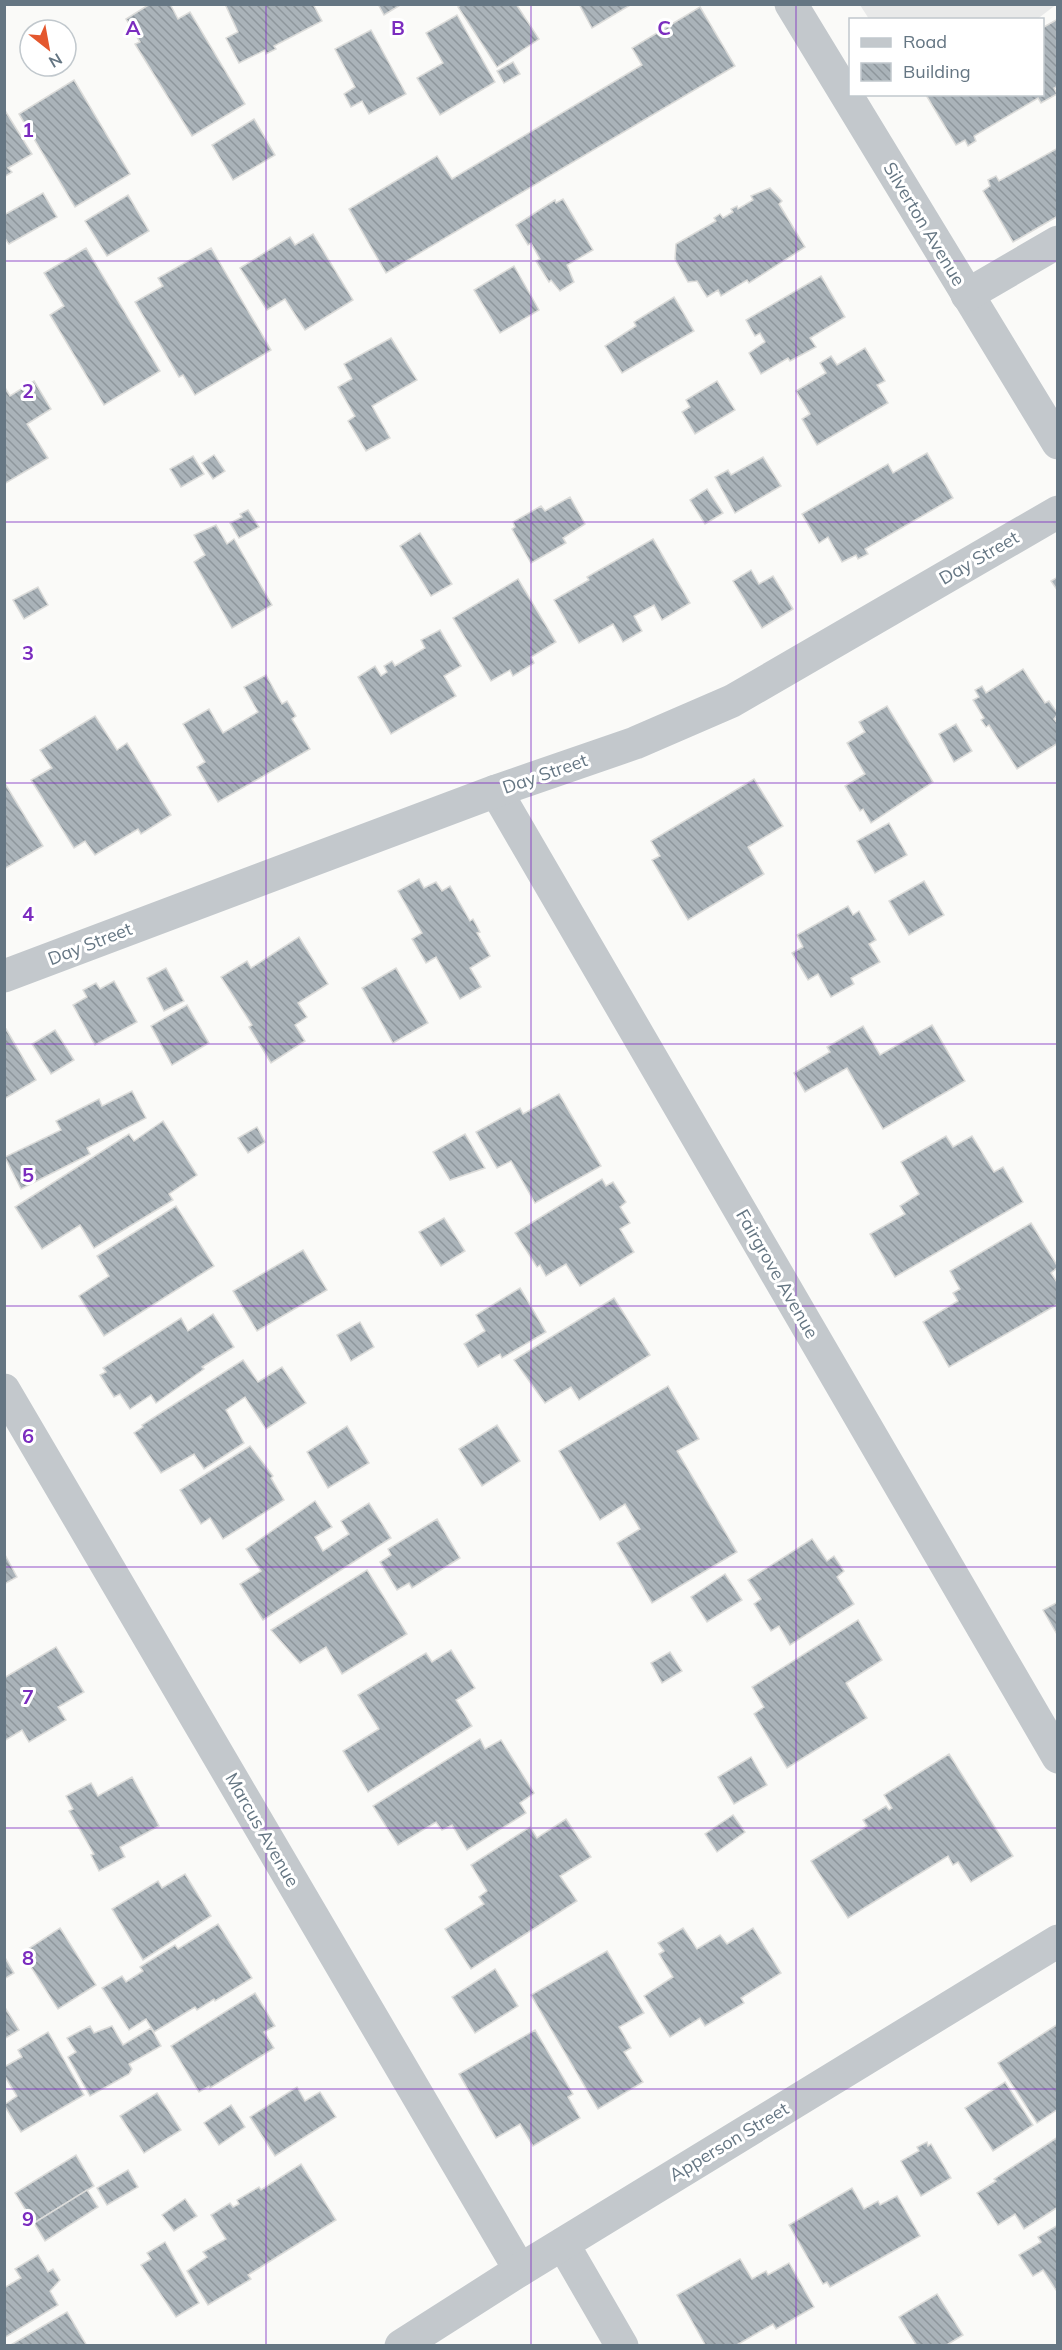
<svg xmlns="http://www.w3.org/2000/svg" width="1062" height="2350" viewBox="0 0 1062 2350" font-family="Mulish,sans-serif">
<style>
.built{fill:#e8e9e9}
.building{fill:url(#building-back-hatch);stroke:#dcdcda;stroke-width:1.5}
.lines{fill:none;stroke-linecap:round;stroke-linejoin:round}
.minor{stroke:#c3c8cc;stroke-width:33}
.tertiary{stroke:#c3c8cc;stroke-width:33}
.grid{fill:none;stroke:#7b2cbf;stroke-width:1.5;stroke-opacity:0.55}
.labels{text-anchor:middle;stroke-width:6;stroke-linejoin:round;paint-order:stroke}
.street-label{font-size:18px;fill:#657683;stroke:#fff}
.grid-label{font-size:20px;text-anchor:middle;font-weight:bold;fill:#7b2cbf;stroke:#fff;stroke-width:6;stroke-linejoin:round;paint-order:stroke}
</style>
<defs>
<pattern id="building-back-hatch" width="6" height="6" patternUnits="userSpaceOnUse" patternTransform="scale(1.5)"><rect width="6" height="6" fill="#aab3b9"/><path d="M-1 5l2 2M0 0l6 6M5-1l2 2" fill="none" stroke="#8e969c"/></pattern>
</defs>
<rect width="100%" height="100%" fill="#fafaf8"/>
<!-- built -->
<path class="built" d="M 1057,4 L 1036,20 L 869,19 L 860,5 Z"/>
<!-- building -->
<g class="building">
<path d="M 150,4 L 170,4 L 178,19 L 190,12 L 245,104 L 192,136 L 135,44 L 140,42 L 126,19 Z"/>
<path d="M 225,4 L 313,4 L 322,21 L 274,46 L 276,49 L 266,54 L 265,50 L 239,63 L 226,38 L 238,32 Z"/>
<path d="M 378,4 L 402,4 L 384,15 Z"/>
<path d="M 462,4 L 516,4 L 539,39 L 497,67 L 458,7 Z"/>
<path d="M 579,4 L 632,4 L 592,28 Z"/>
<path d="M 700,7 L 735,66 L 386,273 L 349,209 L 437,156 L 452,179 L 642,65 L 632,48 Z"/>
<path d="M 457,15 L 495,82 L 440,115 L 417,78 L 443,63 L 426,33 Z"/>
<path d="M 1058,19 L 1058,86 L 1054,88 L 1057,94 L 1041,103 L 1038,98 L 974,136 L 976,141 L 968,146 L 965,140 L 956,145 L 926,95 L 1042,94 L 1042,28 Z"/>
<path d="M 371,30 L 406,94 L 369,114 L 362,101 L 351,107 L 344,94 L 355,87 L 335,49 Z"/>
<path d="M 513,62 L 520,74 L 504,83 L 497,71 Z"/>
<path d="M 74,80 L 130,174 L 75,207 L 19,114 Z"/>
<path d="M 4,109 L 32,154 L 8,168 L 12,172 L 4,177 Z"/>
<path d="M 254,119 L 275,155 L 233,180 L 212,145 Z"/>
<path d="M 1058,148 L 1058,216 L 1013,242 L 983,191 L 990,186 L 988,180 L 996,176 L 999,181 Z"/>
<path d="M 770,188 L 782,201 L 779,204 L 805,247 L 749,283 L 747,280 L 721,296 L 718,290 L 707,297 L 697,281 L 688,282 L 675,259 L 676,244 L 716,221 L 714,218 L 720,214 L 723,218 L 733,212 L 731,209 L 737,206 L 738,209 L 753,200 L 751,196 Z"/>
<path d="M 43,193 L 57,217 L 9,244 L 4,237 L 4,215 Z"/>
<path d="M 128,195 L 149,231 L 107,256 L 85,221 Z"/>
<path d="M 563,199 L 593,250 L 567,265 L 574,282 L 560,291 L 551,280 L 549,282 L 536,261 L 540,259 L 531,243 L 528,245 L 516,225 L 555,200 L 556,203 Z"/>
<path d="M 313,234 L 353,300 L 305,330 L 285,299 L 267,310 L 240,268 L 290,237 L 295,245 Z"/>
<path d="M 86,248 L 160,371 L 104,405 L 50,315 L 64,306 L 44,273 Z"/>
<path d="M 211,248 L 271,350 L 195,395 L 183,375 L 179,377 L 135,302 L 163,286 L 158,278 Z"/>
<path d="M 514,266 L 539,310 L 500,333 L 474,290 Z"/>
<path d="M 821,276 L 845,317 L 810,338 L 816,347 L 790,361 L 788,358 L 761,374 L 749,353 L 765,342 L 760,333 L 755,336 L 746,320 Z"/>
<path d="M 674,297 L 694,331 L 622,373 L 605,346 L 636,326 L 634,322 Z"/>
<path d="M 391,338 L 417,380 L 372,406 L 390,438 L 366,451 L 348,421 L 355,416 L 338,387 L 352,379 L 344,364 Z"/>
<path d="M 865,348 L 885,381 L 877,385 L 888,403 L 817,445 L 802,419 L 810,414 L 796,391 L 826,373 L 820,363 L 831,356 L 837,365 Z"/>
<path d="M 34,381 L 51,409 L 27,424 L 48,458 L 4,484 L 4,386 L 10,396 Z"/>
<path d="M 717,381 L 735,410 L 695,434 L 682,412 L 690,407 L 686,400 Z"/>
<path d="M 927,453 L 953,498 L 865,549 L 868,554 L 858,559 L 856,555 L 842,562 L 828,537 L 819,543 L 802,514 L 888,464 L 893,473 Z"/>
<path d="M 214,455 L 225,471 L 213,479 L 202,463 Z"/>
<path d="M 193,456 L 204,474 L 181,487 L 170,469 Z"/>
<path d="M 763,457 L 781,486 L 735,513 L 715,477 L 728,470 L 731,475 Z"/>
<path d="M 707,489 L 723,513 L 705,524 L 690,500 Z"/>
<path d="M 570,497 L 585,524 L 563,538 L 566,543 L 531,563 L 512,529 L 515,527 L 513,522 L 541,506 L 545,511 Z"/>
<path d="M 248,510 L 259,527 L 239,538 L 230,523 L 242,517 L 240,514 Z"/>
<path d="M 216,525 L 227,544 L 234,539 L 272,605 L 232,628 L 194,562 L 205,555 L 194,535 Z"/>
<path d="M 420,533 L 452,584 L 431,596 L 400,546 Z"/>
<path d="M 653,539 L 690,603 L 662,620 L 654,605 L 634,616 L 642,631 L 623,642 L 613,624 L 579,643 L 554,600 L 589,580 L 587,577 Z"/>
<path d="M 751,570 L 759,584 L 773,576 L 793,609 L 762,628 L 733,581 Z"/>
<path d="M 1058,577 L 1058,591 L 1051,581 Z"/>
<path d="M 518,579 L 556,642 L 531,657 L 534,663 L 513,676 L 510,670 L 491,681 L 453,618 Z"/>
<path d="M 38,587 L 48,605 L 24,619 L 13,600 Z"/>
<path d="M 440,630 L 461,666 L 444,676 L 456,696 L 391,734 L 358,677 L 375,666 L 381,676 L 387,672 L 384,666 L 392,661 L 395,666 L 425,648 L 421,640 Z"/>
<path d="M 1023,669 L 1045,703 L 1049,701 L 1058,714 L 1054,719 L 1058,724 L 1058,743 L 1017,769 L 989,725 L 986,727 L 981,720 L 984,718 L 973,700 L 979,697 L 975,690 L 982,686 L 986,693 Z"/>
<path d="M 266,675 L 282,704 L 287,701 L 296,716 L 292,719 L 310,749 L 218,802 L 197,767 L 205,762 L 183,724 L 209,709 L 223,733 L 258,712 L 244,687 Z"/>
<path d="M 887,706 L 933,782 L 871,823 L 863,809 L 860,811 L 845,786 L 865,774 L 847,743 L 865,732 L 859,722 Z"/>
<path d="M 95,716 L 117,750 L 127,743 L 171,815 L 141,834 L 138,829 L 95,855 L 85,841 L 74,848 L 31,780 L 52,768 L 40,750 Z"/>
<path d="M 956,724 L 972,751 L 954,762 L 939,734 Z"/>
<path d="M 754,779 L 783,826 L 748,847 L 764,874 L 688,920 L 652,860 L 660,856 L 651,841 Z"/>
<path d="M 4,782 L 43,846 L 4,869 Z"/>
<path d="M 889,823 L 907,855 L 875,873 L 857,841 Z"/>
<path d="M 419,879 L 424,888 L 436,882 L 442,891 L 450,886 L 470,921 L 473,919 L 480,932 L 477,933 L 490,956 L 470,968 L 481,987 L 460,999 L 436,957 L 426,963 L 412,939 L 422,933 L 398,891 Z"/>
<path d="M 924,881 L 944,915 L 909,935 L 889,901 Z"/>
<path d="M 848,906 L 853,915 L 859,911 L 876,940 L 869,944 L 880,962 L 851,978 L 854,984 L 831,997 L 818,974 L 808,980 L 792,953 L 803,947 L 797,935 Z"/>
<path d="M 299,937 L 328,984 L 298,1003 L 307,1017 L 295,1025 L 305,1041 L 271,1063 L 249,1027 L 252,1025 L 221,977 L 247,961 L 251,968 Z"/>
<path d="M 166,968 L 184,1001 L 164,1011 L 147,978 Z"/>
<path d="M 396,968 L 428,1023 L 393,1043 L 362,988 Z"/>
<path d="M 114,981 L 137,1022 L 95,1045 L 73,1005 L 87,997 L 83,990 L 96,983 L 100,989 Z"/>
<path d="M 187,1005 L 209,1043 L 172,1065 L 151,1026 Z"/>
<path d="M 932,1025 L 965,1081 L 883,1129 L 847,1068 L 805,1092 L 794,1073 L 830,1052 L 827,1047 L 863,1026 L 880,1055 Z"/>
<path d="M 6,1029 L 36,1080 L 4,1099 L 4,1030 Z"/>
<path d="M 55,1030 L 74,1060 L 51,1074 L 32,1044 Z"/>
<path d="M 132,1091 L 146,1118 L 87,1148 L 90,1154 L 21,1189 L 5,1157 L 61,1130 L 56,1121 L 99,1099 L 102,1106 Z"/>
<path d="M 559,1094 L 601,1166 L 535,1203 L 511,1161 L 497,1168 L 476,1132 L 520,1108 L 523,1114 Z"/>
<path d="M 163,1121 L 197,1175 L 169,1194 L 173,1200 L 94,1248 L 80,1225 L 42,1249 L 15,1207 L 129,1134 L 134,1141 Z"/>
<path d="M 257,1127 L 265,1142 L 248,1153 L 238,1138 Z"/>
<path d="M 465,1134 L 485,1168 L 450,1180 L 433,1152 Z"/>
<path d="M 946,1136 L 953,1147 L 972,1136 L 994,1172 L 1003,1167 L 1023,1202 L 895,1277 L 870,1234 L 905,1214 L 900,1206 L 919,1194 L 901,1162 Z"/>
<path d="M 602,1179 L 606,1186 L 613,1182 L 626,1202 L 620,1207 L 630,1223 L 620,1229 L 634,1252 L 580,1286 L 566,1264 L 546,1276 L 540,1265 L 537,1267 L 515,1233 Z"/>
<path d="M 176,1206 L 214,1266 L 104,1336 L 79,1296 L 109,1276 L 97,1256 Z"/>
<path d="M 444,1218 L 465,1251 L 441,1266 L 419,1232 Z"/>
<path d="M 1031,1223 L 1058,1267 L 1051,1273 L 1058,1284 L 1058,1304 L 949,1367 L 923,1322 L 958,1301 L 953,1293 L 960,1289 L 950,1271 Z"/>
<path d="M 303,1250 L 327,1290 L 257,1331 L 233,1291 Z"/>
<path d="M 520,1288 L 546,1332 L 502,1358 L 500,1354 L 478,1367 L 464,1344 L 485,1331 L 476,1315 Z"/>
<path d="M 614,1298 L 650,1355 L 579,1400 L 571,1387 L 545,1403 L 514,1360 Z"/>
<path d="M 213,1314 L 234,1347 L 202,1367 L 204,1369 L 156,1403 L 151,1395 L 130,1409 L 120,1394 L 114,1397 L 100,1375 L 106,1372 L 103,1368 L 181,1318 L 188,1331 Z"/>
<path d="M 360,1322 L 374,1347 L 351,1361 L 337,1335 Z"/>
<path d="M 243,1360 L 258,1382 L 282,1367 L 306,1403 L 266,1429 L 245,1397 L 226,1410 L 244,1443 L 204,1469 L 194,1454 L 161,1473 L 134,1433 L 143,1427 L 142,1425 Z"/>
<path d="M 668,1386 L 699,1439 L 677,1451 L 737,1552 L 652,1603 L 617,1543 L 640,1529 L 625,1504 L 600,1520 L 559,1451 Z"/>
<path d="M 497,1425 L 520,1461 L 482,1486 L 459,1449 Z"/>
<path d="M 347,1426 L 369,1463 L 328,1488 L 307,1452 Z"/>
<path d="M 250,1446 L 273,1476 L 271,1478 L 284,1500 L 223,1539 L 210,1518 L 201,1524 L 180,1490 Z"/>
<path d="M 315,1501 L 332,1527 L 315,1537 L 323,1551 L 349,1534 L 341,1521 L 369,1503 L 391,1538 L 263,1620 L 240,1584 L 261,1571 L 246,1549 Z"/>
<path d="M 437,1519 L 460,1558 L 412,1588 L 409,1583 L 397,1590 L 380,1562 L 391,1555 L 388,1549 Z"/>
<path d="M 812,1539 L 827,1561 L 834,1556 L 844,1571 L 837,1577 L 854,1604 L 790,1645 L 779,1626 L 771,1631 L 754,1604 L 761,1599 L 748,1580 Z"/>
<path d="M 4,1553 L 17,1577 L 4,1584 Z"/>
<path d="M 367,1570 L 407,1634 L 342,1674 L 326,1647 L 300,1663 L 271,1630 Z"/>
<path d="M 725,1574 L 742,1600 L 707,1622 L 691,1597 Z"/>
<path d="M 1058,1602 L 1058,1636 L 1043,1610 Z"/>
<path d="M 858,1620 L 882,1660 L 846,1683 L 867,1718 L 787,1768 L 754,1714 L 764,1707 L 752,1687 Z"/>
<path d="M 56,1647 L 84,1692 L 58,1707 L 66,1720 L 29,1742 L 22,1730 L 4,1741 L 4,1678 Z"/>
<path d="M 451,1650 L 475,1688 L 456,1700 L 472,1726 L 368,1792 L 343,1751 L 379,1729 L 358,1695 L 426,1653 L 432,1662 Z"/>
<path d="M 670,1652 L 682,1671 L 662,1683 L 651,1663 Z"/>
<path d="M 480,1739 L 485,1749 L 501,1740 L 534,1793 L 520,1803 L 526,1813 L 467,1850 L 452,1825 L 442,1830 L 436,1822 L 398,1845 L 373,1806 Z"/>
<path d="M 949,1754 L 1013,1856 L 971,1882 L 958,1862 L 953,1865 L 948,1856 L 848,1918 L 811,1861 L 867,1826 L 863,1820 L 886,1806 L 889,1810 L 892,1808 L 884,1795 Z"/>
<path d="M 751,1757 L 767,1785 L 734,1804 L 718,1777 Z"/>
<path d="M 132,1777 L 159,1826 L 120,1847 L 125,1857 L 99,1871 L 91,1855 L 94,1854 L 69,1811 L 73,1809 L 66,1796 L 91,1783 L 98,1796 Z"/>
<path d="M 733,1815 L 745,1832 L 717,1852 L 705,1834 Z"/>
<path d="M 566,1819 L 591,1857 L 560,1876 L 577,1901 L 471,1969 L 445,1929 L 484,1904 L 479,1897 L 487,1891 L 471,1865 L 530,1827 L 537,1838 Z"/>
<path d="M 185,1874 L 211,1916 L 143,1960 L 112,1909 L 158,1881 L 162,1888 Z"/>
<path d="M 218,1924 L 252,1978 L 215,2001 L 214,1999 L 197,2010 L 195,2007 L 154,2032 L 146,2019 L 129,2030 L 102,1988 L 122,1976 L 126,1982 L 143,1971 L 140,1967 L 175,1945 L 178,1949 Z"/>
<path d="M 60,1928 L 96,1985 L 58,2009 L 22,1953 Z"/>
<path d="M 683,1928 L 697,1949 L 720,1935 L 727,1944 L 753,1928 L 781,1973 L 741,1998 L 744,2003 L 705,2026 L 700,2018 L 670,2037 L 644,1996 L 673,1977 L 659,1954 L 664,1951 L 658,1943 Z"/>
<path d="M 607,1951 L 644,2013 L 619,2027 L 631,2048 L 624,2052 L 643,2082 L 598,2109 L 531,1995 Z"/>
<path d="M 4,1956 L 14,1973 L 4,1979 Z"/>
<path d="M 495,1969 L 518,2006 L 475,2033 L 452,1997 Z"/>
<path d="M 255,1993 L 275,2026 L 264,2032 L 274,2048 L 210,2088 L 209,2086 L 199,2092 L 171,2046 Z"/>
<path d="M 4,2006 L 19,2030 L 4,2039 Z"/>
<path d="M 1058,2024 L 1058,2109 L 1037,2123 L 998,2063 Z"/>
<path d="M 90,2026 L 94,2033 L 112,2026 L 123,2045 L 151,2028 L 161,2046 L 129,2064 L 132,2069 L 129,2074 L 90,2096 L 68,2057 L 76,2052 L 67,2038 Z"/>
<path d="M 535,2030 L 573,2094 L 568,2097 L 580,2118 L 533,2146 L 520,2124 L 496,2138 L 459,2074 Z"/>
<path d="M 48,2032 L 84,2095 L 21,2132 L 4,2105 L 17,2096 L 4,2075 L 4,2067 L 22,2057 L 18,2050 Z"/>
<path d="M 1005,2082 L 1033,2125 L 993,2151 L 965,2108 Z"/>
<path d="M 297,2087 L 305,2101 L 320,2092 L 336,2117 L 275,2156 L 250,2117 Z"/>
<path d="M 157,2093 L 181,2130 L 144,2153 L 120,2116 Z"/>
<path d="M 231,2105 L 245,2127 L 219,2145 L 204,2123 Z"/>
<path d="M 1058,2137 L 1058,2207 L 1024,2229 L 1015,2214 L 998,2225 L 977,2193 L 996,2181 L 994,2179 Z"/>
<path d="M 927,2142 L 928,2146 L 931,2144 L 951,2178 L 921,2196 L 901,2161 L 919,2151 L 917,2147 Z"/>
<path d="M 76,2155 L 94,2186 L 34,2223 L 15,2193 Z"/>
<path d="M 301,2164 L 336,2220 L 248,2275 L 251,2279 L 208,2305 L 187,2271 L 207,2257 L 203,2252 L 226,2239 L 211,2215 L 230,2203 L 233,2207 L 239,2204 L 237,2200 L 259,2187 L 261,2190 Z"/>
<path d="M 128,2170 L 138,2187 L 107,2205 L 97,2188 Z"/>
<path d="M 852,2188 L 864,2209 L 878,2201 L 880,2205 L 897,2196 L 920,2236 L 830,2287 L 827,2282 L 823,2284 L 789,2225 Z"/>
<path d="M 87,2190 L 98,2207 L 45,2241 L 34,2223 Z"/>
<path d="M 185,2199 L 197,2216 L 174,2231 L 162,2215 Z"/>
<path d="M 1058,2225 L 1058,2293 L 1043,2270 L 1033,2276 L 1019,2255 L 1041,2242 L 1038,2237 Z"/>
<path d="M 165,2242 L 199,2303 L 176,2317 L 141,2265 L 151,2259 L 147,2253 Z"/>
<path d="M 38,2255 L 48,2272 L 53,2269 L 60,2280 L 50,2291 L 58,2305 L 4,2338 L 4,2288 L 21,2278 L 15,2269 Z"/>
<path d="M 740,2259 L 752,2279 L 766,2271 L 768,2275 L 789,2263 L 814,2307 L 776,2329 L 773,2324 L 735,2346 L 706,2346 L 677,2295 Z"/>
<path d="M 937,2294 L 963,2335 L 945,2346 L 917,2346 L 899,2317 Z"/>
<path d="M 67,2312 L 87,2346 L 9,2346 Z"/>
</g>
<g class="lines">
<!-- minor -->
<g class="minor">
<path d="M 791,4 L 1058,443"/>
<path d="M 967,295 L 1058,242"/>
<path d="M 496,791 L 1058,1757"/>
<path d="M 4,976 L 496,791 L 635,743 L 732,701 L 1058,512"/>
<path d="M 4,1390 L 520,2270"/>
<path d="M 563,2244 L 622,2346"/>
</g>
<!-- tertiary -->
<path class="tertiary" d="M 401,2346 L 520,2270 L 1058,1941"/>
</g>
<!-- grid -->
<path class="grid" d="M 266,4 L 266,2346M 531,4 L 531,2346M 796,4 L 796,2346M 4,261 L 1058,261M 4,522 L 1058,522M 4,783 L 1058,783M 4,1044 L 1058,1044M 4,1306 L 1058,1306M 4,1567 L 1058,1567M 4,1828 L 1058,1828M 4,2089 L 1058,2089"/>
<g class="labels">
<!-- street labels -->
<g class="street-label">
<text transform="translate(924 224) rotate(59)" y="6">Silverton Avenue</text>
<text transform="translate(979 558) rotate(-30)" y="6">Day Street</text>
<text transform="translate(545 774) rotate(-19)" y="6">Day Street</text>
<text transform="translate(90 944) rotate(-21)" y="6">Day Street</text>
<text transform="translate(777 1274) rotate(60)" y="6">Fairgrove Avenue</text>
<text transform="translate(262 1830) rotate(60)" y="6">Marcus Avenue</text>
<text transform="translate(729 2142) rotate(-31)" y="6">Apperson Street</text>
</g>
</g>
<g class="grid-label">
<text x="133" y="35">A</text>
<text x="398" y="35">B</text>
<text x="664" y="35">C</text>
<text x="28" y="137">1</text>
<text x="28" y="398">2</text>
<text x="28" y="660">3</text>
<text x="28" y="921">4</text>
<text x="28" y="1182">5</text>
<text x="28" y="1443">6</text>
<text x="28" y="1704">7</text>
<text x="28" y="1965">8</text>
<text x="28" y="2226">9</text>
</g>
<!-- border -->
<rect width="1062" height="2350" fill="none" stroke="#657683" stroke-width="12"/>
<!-- legend -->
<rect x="849" y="18" width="195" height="78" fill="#ffffff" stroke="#c1c8cd" stroke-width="1.5"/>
<rect x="861" y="38" width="30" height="9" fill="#c3c8cc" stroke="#c1c8cd" stroke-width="1.5"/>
<text x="903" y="48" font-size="18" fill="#657683">Road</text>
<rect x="861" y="63" width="30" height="18" fill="url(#building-back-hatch)" stroke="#c1c8cd" stroke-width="1.5"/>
<text x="903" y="78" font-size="18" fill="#657683">Building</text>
<!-- north arrow -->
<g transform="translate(48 48) rotate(149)"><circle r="28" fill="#ffffff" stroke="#c1c8cd" stroke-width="1.5"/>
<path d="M0-4.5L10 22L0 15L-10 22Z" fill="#e4572e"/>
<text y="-9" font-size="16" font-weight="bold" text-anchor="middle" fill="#657683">N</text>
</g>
</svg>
